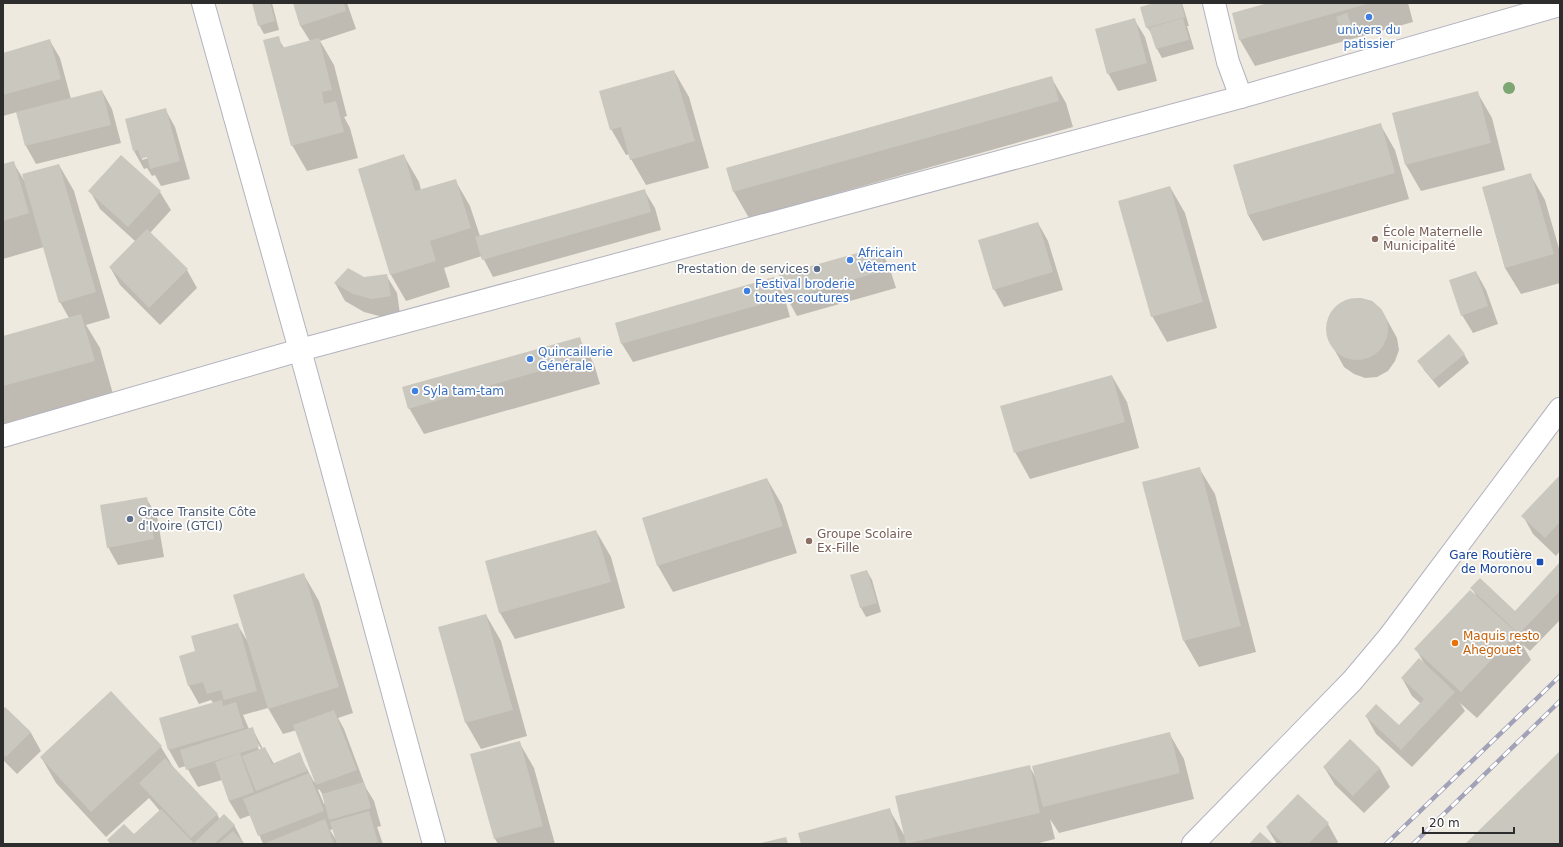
<svg xmlns="http://www.w3.org/2000/svg" width="1563" height="847" viewBox="0 0 1563 847" font-family="'DejaVu Sans',sans-serif">
<style>
.shadow{fill:#0003;fill-rule:evenodd}
.building{fill:#cac7bf}
.lines{fill:none;stroke-linecap:round;stroke-linejoin:round}
.minor-casing{stroke:#b3b3c1;stroke-width:24}
.minor{stroke:#fff;stroke-width:22}
.rail-casing{stroke:#a1a2b8;stroke-width:4.5}
.rail{stroke:#fff;stroke-width:3;stroke-dasharray:9;stroke-linecap:butt}
.tree{fill:#7da672}
.shop-dot{fill:#3f7fe0;stroke:#fff;stroke-width:1.5}
.education-dot{fill:#8d6e63;stroke:#fff;stroke-width:1.5}
.service-dot{fill:#5c6f8a;stroke:#fff;stroke-width:1.5}
.transit-dot{fill:#1a4fb4;stroke:#fff;stroke-width:1.5}
.food-dot{fill:#e8710a;stroke:#fff;stroke-width:1.5}
.labels{text-anchor:middle;stroke-width:3.5;stroke-linejoin:round;paint-order:stroke}
.shop-label{font-size:12px;fill:#366cbe;stroke:#fff;text-anchor:start}
.education-label{font-size:12px;fill:#785e54;stroke:#fff;text-anchor:start}
.service-label{font-size:12px;fill:#4e5e75;stroke:#fff;text-anchor:end}
.transit-label{font-size:12px;fill:#164399;stroke:#fff;text-anchor:end}
.food-label{font-size:12px;fill:#c56008;stroke:#fff;text-anchor:start}
</style>
<rect width="100%" height="100%" fill="#efeadf"/>
<!-- shadow -->
<g class="shadow">
<path d="M 253,3 L 272,3 L 279,30 L 264,34 L 259,25 Z"/>
<path d="M 294,3 L 347,3 L 356,29 L 320,41 L 334,65 L 347,116 L 344,117 L 350,128 L 358,158 L 307,171 L 292,145 L 278,38 L 284,48 L 310,41 L 300,25 Z"/>
<path d="M 1158,3 L 1182,3 L 1189,26 L 1187,26 L 1194,49 L 1162,58 L 1157,49 L 1153,36 L 1147,27 Z"/>
<path d="M 1271,3 L 1408,3 L 1413,22 L 1255,66 L 1240,40 Z"/>
<path d="M 1134,19 L 1145,37 L 1157,81 L 1118,91 L 1108,73 Z"/>
<path d="M 50,41 L 60,58 L 71,99 L 102,91 L 112,109 L 121,143 L 36,164 L 26,146 L 17,112 L 3,116 L 3,54 Z"/>
<path d="M 674,71 L 689,97 L 709,168 L 646,185 L 631,159 L 630,154 L 626,155 L 611,129 Z"/>
<path d="M 1051,77 L 1066,103 L 1073,127 L 749,218 L 734,192 L 727,168 Z"/>
<path d="M 1477,92 L 1492,118 L 1505,170 L 1421,191 L 1406,165 L 1393,114 Z"/>
<path d="M 165,109 L 175,127 L 190,179 L 161,186 L 155,175 L 152,176 L 147,168 L 144,169 L 134,151 ZM 151,155 L 152,157 L 142,160 L 142,158 Z"/>
<path d="M 1380,124 L 1395,150 L 1409,199 L 1263,241 L 1248,215 L 1234,166 Z"/>
<path d="M 121,156 L 160,192 L 171,210 L 150,233 L 187,270 L 197,288 L 160,325 L 120,285 L 110,267 L 135,241 L 100,209 L 90,191 Z"/>
<path d="M 404,156 L 419,182 L 421,190 L 455,180 L 470,206 L 480,236 L 644,190 L 655,208 L 661,230 L 493,277 L 482,256 L 444,268 L 450,287 L 406,301 L 391,275 L 359,169 Z"/>
<path d="M 13,162 L 25,182 L 59,165 L 74,191 L 110,318 L 86,325 L 100,348 L 113,394 L 3,424 L 3,337 L 69,318 L 60,302 L 44,247 L 3,259 L 3,165 Z"/>
<path d="M 1530,174 L 1545,200 L 1560,252 L 1560,283 L 1521,294 L 1505,268 L 1483,188 Z"/>
<path d="M 1170,187 L 1185,213 L 1217,328 L 1167,342 L 1152,316 Z"/>
<path d="M 1038,223 L 1048,241 L 1063,290 L 1004,307 L 994,289 Z"/>
<path d="M 879,248 L 889,266 L 896,288 L 797,316 L 787,298 Z"/>
<path d="M 1476,272 L 1486,290 L 1498,324 L 1473,333 L 1462,315 Z"/>
<path d="M 386,275 L 397,293 L 400,314 L 383,317 L 364,312 L 345,301 L 335,283 Z"/>
<path d="M 774,278 L 784,296 L 790,317 L 633,362 L 622,344 L 616,323 Z"/>
<path d="M 1360,298 L 1372,301 L 1381,309 L 1397,338 L 1399,350 L 1395,361 L 1388,371 L 1377,377 L 1365,378 L 1354,374 L 1344,367 L 1328,338 L 1327,326 L 1330,314 L 1338,305 L 1348,300 Z"/>
<path d="M 579,338 L 594,364 L 600,384 L 424,434 L 409,408 Z"/>
<path d="M 1464,354 L 1469,363 L 1439,388 L 1424,370 L 1419,361 Z"/>
<path d="M 1112,376 L 1127,402 L 1139,448 L 1030,479 L 1015,452 Z"/>
<path d="M 1199,468 L 1215,494 L 1256,652 L 1199,667 L 1184,641 Z"/>
<path d="M 1560,476 L 1560,551 L 1556,556 L 1533,534 L 1523,516 Z"/>
<path d="M 767,479 L 782,505 L 797,553 L 673,592 L 658,566 L 643,518 Z"/>
<path d="M 146,498 L 157,516 L 164,557 L 118,565 L 108,547 Z"/>
<path d="M 596,531 L 611,557 L 625,608 L 515,639 L 500,613 L 486,562 Z"/>
<path d="M 1560,564 L 1560,620 L 1530,651 L 1522,644 L 1531,660 L 1477,718 L 1460,703 L 1465,711 L 1412,767 L 1376,734 L 1366,716 L 1399,726 L 1421,704 L 1412,696 L 1402,678 L 1425,665 L 1416,649 L 1476,596 L 1472,588 L 1515,612 Z"/>
<path d="M 867,571 L 872,580 L 881,612 L 866,617 L 861,608 L 852,576 Z"/>
<path d="M 304,575 L 319,601 L 353,713 L 338,718 L 344,729 L 366,788 L 374,801 L 381,826 L 377,827 L 383,844 L 263,844 L 251,815 L 240,819 L 229,801 L 222,780 L 198,787 L 186,766 L 179,768 L 169,750 L 160,719 L 214,704 L 211,700 L 199,704 L 189,686 L 196,652 L 237,624 L 248,642 ZM 268,708 L 283,734 L 297,730 L 316,781 L 314,782 L 299,754 L 274,764 L 265,748 L 263,749 L 252,728 L 249,729 L 243,715 ZM 257,742 L 262,750 L 259,750 L 256,743 ZM 319,789 L 323,795 L 325,803 L 324,804 L 318,790 ZM 333,829 L 336,840 L 330,830 Z"/>
<path d="M 486,615 L 501,641 L 527,736 L 481,749 L 466,723 L 439,628 Z"/>
<path d="M 111,693 L 161,747 L 175,770 L 217,814 L 220,820 L 234,825 L 244,844 L 110,844 L 108,840 L 134,836 L 160,811 L 149,798 L 106,837 L 56,783 L 41,757 Z"/>
<path d="M 5,708 L 31,733 L 41,751 L 17,774 L 3,760 L 3,710 Z"/>
<path d="M 1169,733 L 1184,759 L 1194,799 L 1059,833 L 1050,819 L 1055,839 L 1035,844 L 802,844 L 889,809 L 904,835 L 1029,766 L 1036,778 Z"/>
<path d="M 1350,741 L 1380,769 L 1390,787 L 1364,813 L 1335,785 L 1324,767 Z"/>
<path d="M 519,742 L 534,768 L 555,844 L 498,844 L 495,839 L 472,755 Z"/>
<path d="M 1328,824 L 1338,842 L 1336,844 L 1277,844 L 1267,828 Z"/>
</g>
<!-- building -->
<g class="building">
<path d="M 252,3 L 270,3 L 275,21 L 258,26 Z"/>
<path d="M 293,3 L 344,3 L 346,11 L 300,26 Z"/>
<path d="M 1154,3 L 1181,3 L 1185,17 L 1146,28 L 1140,7 Z"/>
<path d="M 1268,3 L 1371,3 L 1239,40 L 1232,13 Z"/>
<path d="M 1347,13 L 1352,28 L 1342,32 L 1336,17 Z"/>
<path d="M 1135,18 L 1147,63 L 1107,74 L 1095,29 Z"/>
<path d="M 1183,18 L 1189,40 L 1156,49 L 1149,28 Z"/>
<path d="M 279,36 L 282,48 L 319,38 L 332,90 L 322,92 L 324,104 L 336,101 L 344,132 L 291,146 L 263,40 Z"/>
<path d="M 50,39 L 61,79 L 3,95 L 3,53 Z"/>
<path d="M 674,70 L 695,141 L 630,160 L 621,127 L 610,130 L 599,91 Z"/>
<path d="M 1052,76 L 1059,101 L 733,192 L 726,168 Z"/>
<path d="M 102,90 L 111,125 L 25,146 L 16,112 Z"/>
<path d="M 1478,91 L 1491,143 L 1405,165 L 1392,113 Z"/>
<path d="M 166,108 L 180,161 L 150,169 L 147,157 L 141,159 L 138,150 L 133,151 L 125,119 Z"/>
<path d="M 1381,123 L 1395,173 L 1248,215 L 1233,165 Z"/>
<path d="M 404,154 L 415,191 L 456,179 L 471,228 L 430,241 L 436,261 L 390,275 L 358,169 Z"/>
<path d="M 121,155 L 161,191 L 128,227 L 88,191 Z"/>
<path d="M 14,161 L 29,213 L 3,221 L 3,164 Z"/>
<path d="M 59,164 L 96,292 L 59,303 L 22,174 Z"/>
<path d="M 1531,173 L 1554,254 L 1505,268 L 1482,187 Z"/>
<path d="M 1170,186 L 1203,302 L 1151,317 L 1118,201 Z"/>
<path d="M 645,189 L 651,212 L 482,260 L 475,237 Z"/>
<path d="M 1038,222 L 1053,272 L 993,290 L 978,240 Z"/>
<path d="M 147,229 L 188,269 L 149,308 L 109,267 Z"/>
<path d="M 879,247 L 886,270 L 786,299 L 779,275 Z"/>
<path d="M 348,268 L 364,277 L 387,274 L 391,296 L 372,299 L 353,294 L 334,283 Z"/>
<path d="M 1476,271 L 1488,306 L 1461,316 L 1449,280 Z"/>
<path d="M 774,277 L 780,299 L 621,344 L 615,323 Z"/>
<circle cx="1357" cy="329" r="31"/>
<path d="M 81,314 L 95,361 L 3,386 L 3,336 Z"/>
<path d="M 1449,334 L 1465,354 L 1433,380 L 1417,361 Z"/>
<path d="M 580,337 L 586,358 L 408,409 L 402,387 Z"/>
<path d="M 1112,375 L 1125,422 L 1014,453 L 1000,406 Z"/>
<path d="M 1200,467 L 1241,626 L 1183,641 L 1142,482 Z"/>
<path d="M 1560,475 L 1560,522 L 1545,538 L 1521,516 Z"/>
<path d="M 767,478 L 783,526 L 657,566 L 642,518 Z"/>
<path d="M 147,497 L 154,539 L 107,548 L 100,505 Z"/>
<path d="M 596,530 L 611,582 L 499,613 L 485,561 Z"/>
<path d="M 1560,562 L 1560,591 L 1519,634 L 1470,588 L 1480,578 L 1515,611 Z"/>
<path d="M 867,570 L 877,603 L 860,608 L 850,575 Z"/>
<path d="M 304,573 L 339,687 L 268,709 L 233,595 Z"/>
<path d="M 1470,590 L 1517,633 L 1461,692 L 1414,649 Z"/>
<path d="M 486,614 L 513,710 L 465,723 L 438,627 Z"/>
<path d="M 238,623 L 257,691 L 224,700 L 221,690 L 207,694 L 203,682 L 188,686 L 179,656 L 195,651 L 191,636 Z"/>
<path d="M 1419,658 L 1455,692 L 1401,750 L 1365,716 L 1376,704 L 1399,725 L 1424,699 L 1401,678 Z"/>
<path d="M 111,691 L 162,746 L 91,812 L 40,757 Z"/>
<path d="M 222,700 L 223,706 L 236,702 L 244,728 L 168,750 L 159,718 Z"/>
<path d="M 5,707 L 31,732 L 6,757 L 3,754 L 3,709 Z"/>
<path d="M 334,710 L 357,770 L 316,785 L 293,725 Z"/>
<path d="M 253,727 L 259,747 L 186,770 L 180,750 Z"/>
<path d="M 1170,732 L 1180,773 L 1043,807 L 1032,766 Z"/>
<path d="M 1350,739 L 1380,768 L 1353,796 L 1323,767 Z"/>
<path d="M 520,741 L 543,826 L 494,839 L 470,754 Z"/>
<path d="M 265,747 L 272,764 L 300,752 L 307,771 L 256,791 L 242,756 Z"/>
<path d="M 1560,751 L 1560,844 L 1465,844 Z"/>
<path d="M 240,753 L 254,792 L 229,801 L 215,762 Z"/>
<path d="M 165,758 L 218,814 L 191,838 L 139,783 Z"/>
<path d="M 1030,765 L 1040,813 L 906,844 L 895,796 Z"/>
<path d="M 309,773 L 324,811 L 258,836 L 243,799 Z"/>
<path d="M 364,782 L 371,808 L 329,820 L 322,794 Z"/>
<path d="M 1298,794 L 1329,823 L 1308,844 L 1283,844 L 1266,827 Z"/>
<path d="M 890,808 L 900,844 L 801,844 L 798,833 Z"/>
<path d="M 161,809 L 193,842 L 191,844 L 111,844 L 107,840 L 124,824 L 134,834 Z"/>
<path d="M 369,811 L 378,842 L 370,844 L 337,844 L 330,822 Z"/>
<path d="M 224,814 L 235,825 L 214,844 L 193,844 Z"/>
<path d="M 325,819 L 334,844 L 263,844 Z"/>
<path d="M 233,831 L 244,843 L 243,844 L 218,844 Z"/>
<path d="M 1260,832 L 1273,844 L 1249,844 Z"/>
<path d="M 786,837 L 788,844 L 761,844 L 761,843 Z"/>
</g>
<g class="lines">
<defs>
<g id="minor">
<path d="M 203,3 L 300,350 L 434,844"/>
<path d="M 1214,3 L 1228,62 L 1241,97"/>
<path d="M 3,436 L 300,350 L 1241,97 L 1560,5"/>
<path d="M 1193,844 L 1352,681 L 1389,637 L 1560,409"/>
</g>
</defs>
<!-- minor casing -->
<use href="#minor" class="minor-casing"/>
<!-- minor -->
<use href="#minor" class="minor"/>
<defs>
<g id="rail">
<path d="M 1386,844 L 1560,676"/>
<path d="M 1413,844 L 1560,701"/>
</g>
</defs>
<!-- rail casing -->
<use href="#rail" class="rail-casing"/>
<!-- rail -->
<use href="#rail" class="rail"/>
</g>
<!-- trees -->
<circle class="tree" cx="1509" cy="88" r="6"/>
<!-- markers -->
<g class="shop-dot">
<circle cx="1369" cy="17" r="4"/>
<circle cx="850" cy="260" r="4"/>
<circle cx="747" cy="291" r="4"/>
<circle cx="530" cy="359" r="4"/>
<circle cx="415" cy="391" r="4"/>
</g>
<g class="education-dot">
<circle cx="1375" cy="239" r="4"/>
<circle cx="809" cy="541" r="4"/>
</g>
<g class="service-dot">
<circle cx="817" cy="269" r="4"/>
<circle cx="130" cy="519" r="4"/>
</g>
<rect class="transit-dot" x="1536" y="558" width="8" height="8" rx="2"/>
<circle class="food-dot" cx="1455" cy="643" r="4"/>
<g class="labels">
<!-- shop labels -->
<g class="shop-label">
<text x="1369" y="34" text-anchor="middle">univers du<tspan x="1369" dy="14">patissier</tspan></text>
<text x="858" y="257">Africain<tspan x="858" dy="14">Vêtement</tspan></text>
<text x="755" y="288">Festival broderie<tspan x="755" dy="14">toutes coutures</tspan></text>
<text x="538" y="356">Quincaillerie<tspan x="538" dy="14">Générale</tspan></text>
<text x="423" y="395">Syla tam-tam</text>
</g>
<!-- education labels -->
<g class="education-label">
<text x="1383" y="236">École Maternelle<tspan x="1383" dy="14">Municipalité</tspan></text>
<text x="817" y="538">Groupe Scolaire<tspan x="817" dy="14">Ex-Fille</tspan></text>
</g>
<!-- service labels -->
<g class="service-label">
<text x="809" y="273">Prestation de services</text>
<text x="138" y="516" text-anchor="start">Grace Transite Côte<tspan x="138" dy="14">d'Ivoire (GTCI)</tspan></text>
</g>
<!-- transit labels -->
<g class="transit-label">
<text x="1532" y="559">Gare Routière<tspan x="1532" dy="14">de Moronou</tspan></text>
</g>
<!-- food labels -->
<g class="food-label">
<text x="1463" y="640">Maquis resto<tspan x="1463" dy="14">Ahegouet</tspan></text>
</g>
</g>
<!-- border -->
<rect width="1563" height="847" fill="none" stroke="#2d2d2d" stroke-width="8"/>
<!-- scale -->
<path d="M1423 827v6h91v-6" fill="none" stroke="#2d2d2d" stroke-width="2"/>
<text x="1429" y="827" font-size="12" fill="#2d2d2d" stroke="#ffffff" stroke-width="3" paint-order="stroke">20 m</text>
</svg>
